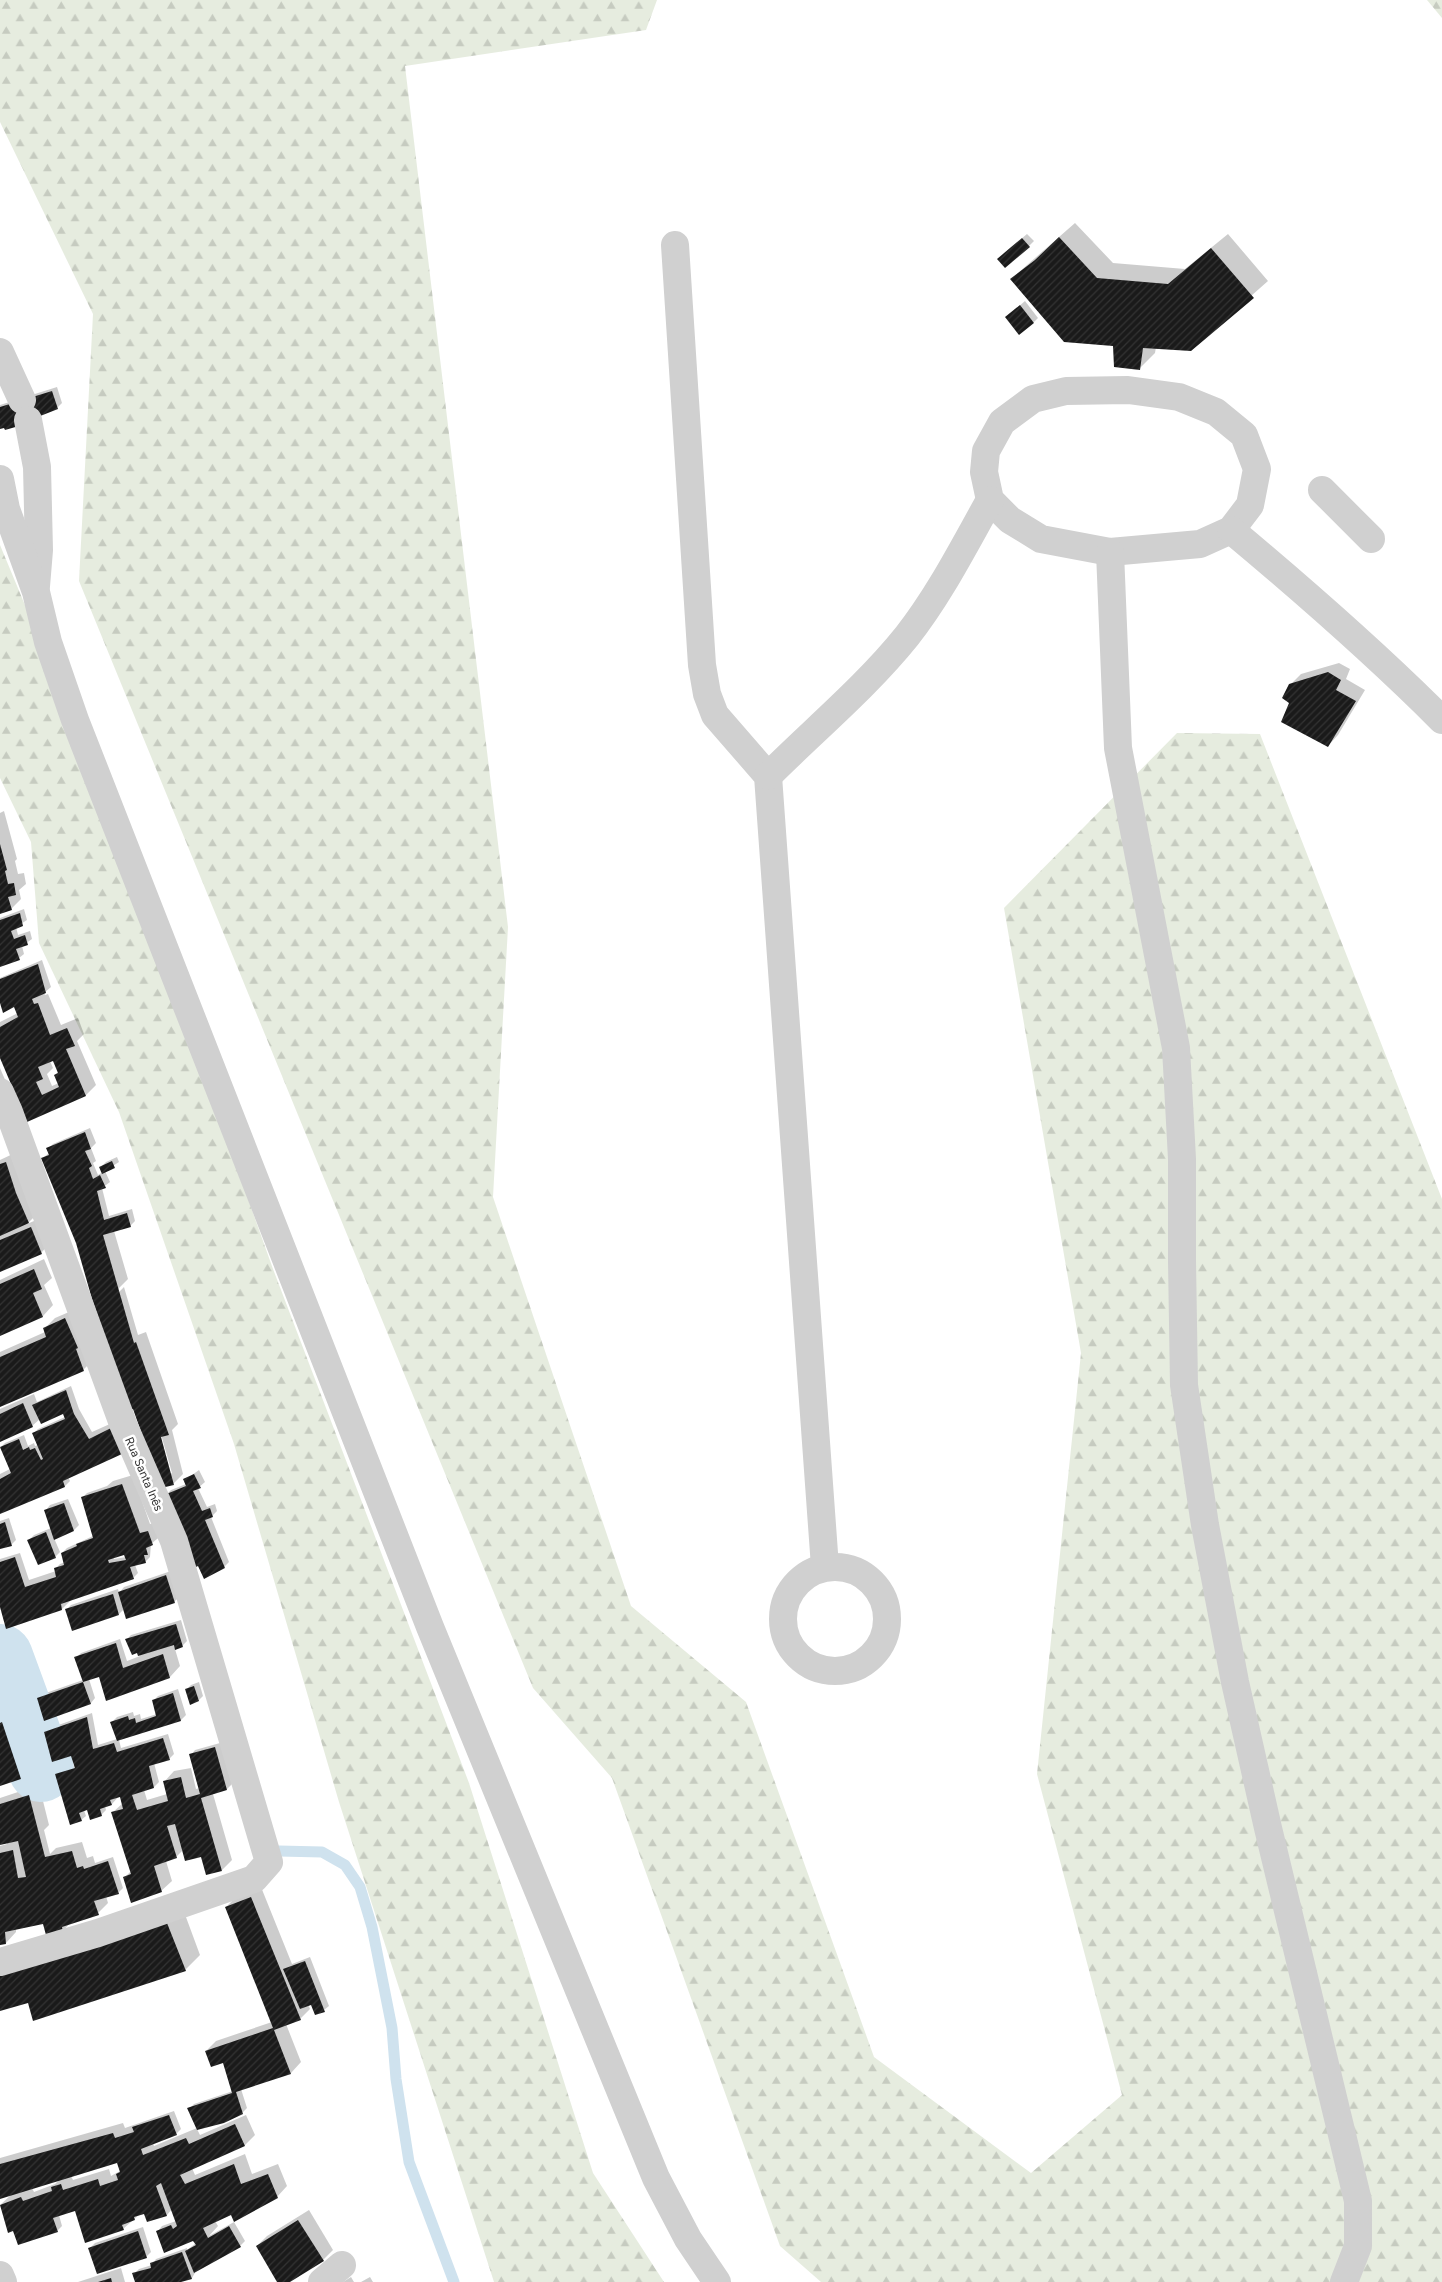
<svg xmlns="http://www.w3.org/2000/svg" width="1442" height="2282" viewBox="0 0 1442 2282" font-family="Figtree,sans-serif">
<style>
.forest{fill:url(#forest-firs)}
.shadow{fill:#0003;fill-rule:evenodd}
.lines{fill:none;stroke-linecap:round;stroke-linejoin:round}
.stream{stroke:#cfe2ee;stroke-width:11}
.river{stroke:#cfe2ee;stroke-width:66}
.building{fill:url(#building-hatch);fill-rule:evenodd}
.minor{stroke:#d0d0d0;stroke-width:28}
.labels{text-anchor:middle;stroke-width:5;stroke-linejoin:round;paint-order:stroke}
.street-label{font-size:12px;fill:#333;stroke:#fff}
</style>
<defs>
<pattern id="forest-firs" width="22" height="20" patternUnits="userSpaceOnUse" patternTransform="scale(1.25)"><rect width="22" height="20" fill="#e6ecdf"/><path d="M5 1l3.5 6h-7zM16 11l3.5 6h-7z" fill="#c6cbc0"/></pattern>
<pattern id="building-hatch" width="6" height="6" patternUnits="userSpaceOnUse" patternTransform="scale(1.25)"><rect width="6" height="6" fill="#1a1a1a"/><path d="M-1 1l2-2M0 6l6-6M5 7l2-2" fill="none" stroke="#333"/></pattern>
</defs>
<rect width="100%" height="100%" fill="#fff"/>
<!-- forest -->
<g class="forest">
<path d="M 0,0 L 657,0 L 646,30 L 405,66 L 508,927 L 493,1197 L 631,1606 L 746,1702 L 874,2057 L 1031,2173 L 1122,2095 L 1037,1774 L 1081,1353 L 1004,908 L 1177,733 L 1260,734 L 1442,1199 L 1442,2282 L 821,2282 L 780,2246 L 612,1778 L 533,1688 L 79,581 L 93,314 L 0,122 Z"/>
<path d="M 1427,0 L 1442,0 L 1442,18 Z"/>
<path d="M 0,545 L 106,800 L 273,1269 L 469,1783 L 593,2173 L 664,2282 L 494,2282 L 339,1802 L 234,1444 L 119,1112 L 39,943 L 31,842 L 0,778 Z"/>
</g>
<!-- shadow -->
<g class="shadow">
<path d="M 1075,223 L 1113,263 L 1185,269 L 1228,234 L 1268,281 L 1191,349 L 1156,347 L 1155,353 L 1139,369 L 1114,345 L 1011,279 Z"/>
<path d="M 1027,234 L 1034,241 L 1029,246 L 1003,254 Z"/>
<path d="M 1025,301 L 1038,318 L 1034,322 L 1011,313 Z"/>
<path d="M 57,387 L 62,403 L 57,408 L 0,427 L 0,405 Z"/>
<path d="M 1339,663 L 1350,669 L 1346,679 L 1365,690 L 1338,735 L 1328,746 L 1291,703 L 1290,685 L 1301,674 Z"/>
<path d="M 4,811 L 17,859 L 15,861 L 18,874 L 24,873 L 26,884 L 19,890 L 21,899 L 11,909 L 0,913 L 0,813 Z"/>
<path d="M 24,909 L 27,920 L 16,927 L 18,935 L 30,931 L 32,939 L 22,946 L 24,954 L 19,958 L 0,966 L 0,918 Z"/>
<path d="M 42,960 L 51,987 L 44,993 L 45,995 L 48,994 L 61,1025 L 78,1018 L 84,1034 L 77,1041 L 96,1085 L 86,1095 L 28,1120 L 0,1057 L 0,1022 L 18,1013 L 15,1006 L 0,999 L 0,978 ZM 54,1059 L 59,1071 L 55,1075 L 59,1083 L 52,1086 L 47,1074 L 53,1068 L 50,1061 Z"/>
<path d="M 0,1068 L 6,1082 L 0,1088 Z"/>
<path d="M 90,1128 L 96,1143 L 91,1148 L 96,1161 L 93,1163 L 98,1175 L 103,1172 L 101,1167 L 106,1162 L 117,1157 L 119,1162 L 105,1171 L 110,1182 L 102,1188 L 109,1216 L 132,1209 L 135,1221 L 130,1226 L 114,1231 L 128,1279 L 113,1294 L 115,1296 L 124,1287 L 138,1335 L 146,1332 L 178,1424 L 172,1430 L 183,1474 L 173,1484 L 43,1158 L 49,1153 L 48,1149 L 53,1144 ZM 158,1431 L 160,1431 L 172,1473 L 170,1474 Z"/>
<path d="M 17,1152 L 39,1212 L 27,1224 L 41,1218 L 51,1242 L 41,1253 L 0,1271 L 0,1160 Z"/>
<path d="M 44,1259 L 52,1278 L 44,1285 L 53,1305 L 43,1316 L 0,1335 L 0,1280 Z"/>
<path d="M 76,1309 L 93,1360 L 83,1370 L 0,1405 L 0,1352 L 45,1332 L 44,1329 L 55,1318 Z"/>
<path d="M 71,1386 L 79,1409 L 92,1432 L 121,1419 L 68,1477 L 70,1481 L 65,1486 L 0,1513 L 0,1474 L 10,1469 L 0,1448 L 5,1443 L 24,1435 L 28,1446 L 34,1443 L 35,1446 L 38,1445 L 33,1434 L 38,1429 L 65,1417 L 63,1412 L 40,1419 L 32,1426 L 0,1441 L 0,1409 L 34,1394 L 37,1402 Z"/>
<path d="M 199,1470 L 205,1482 L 198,1488 L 207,1507 L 215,1504 L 217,1511 L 211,1517 L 229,1562 L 224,1567 L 166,1495 L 171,1490 L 186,1484 L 185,1480 Z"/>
<path d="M 133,1475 L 150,1524 L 158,1522 L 163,1534 L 151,1544 L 150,1557 L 145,1562 L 135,1565 L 138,1573 L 133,1578 L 72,1599 L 62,1609 L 0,1603 L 0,1559 L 20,1553 L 29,1580 L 56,1571 L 55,1569 L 60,1564 L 65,1562 L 62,1553 L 67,1548 L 93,1536 L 82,1498 L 87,1493 L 107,1486 L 113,1481 ZM 129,1552 L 126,1557 L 114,1559 L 113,1557 Z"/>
<path d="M 68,1499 L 79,1525 L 74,1530 L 54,1538 L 60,1552 L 55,1557 L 29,1540 L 34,1535 L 51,1528 L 46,1510 L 50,1505 Z"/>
<path d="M 9,1518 L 16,1540 L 11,1545 L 0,1548 L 0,1521 Z"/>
<path d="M 171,1571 L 179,1597 L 174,1602 L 124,1609 L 119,1614 L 66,1610 L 71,1605 L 118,1589 L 119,1593 L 124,1587 Z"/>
<path d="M 181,1620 L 187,1641 L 182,1646 L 175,1649 L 180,1666 L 170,1677 L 107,1699 L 100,1675 L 89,1679 L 95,1698 L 91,1703 L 38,1699 L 43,1694 L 83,1680 L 76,1658 L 81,1653 L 120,1639 L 127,1661 L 140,1656 L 126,1640 L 131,1635 Z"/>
<path d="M 199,1682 L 203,1696 L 199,1700 L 186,1690 L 191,1685 Z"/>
<path d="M 178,1689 L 186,1715 L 181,1720 L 119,1740 L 121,1748 L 168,1734 L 174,1754 L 169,1759 L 154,1763 L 159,1782 L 154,1787 L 144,1790 L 147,1800 L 167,1794 L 164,1782 L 174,1771 L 191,1768 L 196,1789 L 200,1788 L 191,1755 L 195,1750 L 220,1743 L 232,1784 L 227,1789 L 213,1794 L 232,1860 L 222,1870 L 202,1855 L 183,1850 L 176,1857 L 166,1861 L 172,1881 L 161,1891 L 124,1878 L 131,1871 L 112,1813 L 123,1803 L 120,1795 L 112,1804 L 105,1806 L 106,1810 L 101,1815 L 88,1808 L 84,1810 L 86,1816 L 81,1820 L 57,1774 L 62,1769 L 75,1765 L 72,1755 L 45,1733 L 50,1728 L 92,1713 L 98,1745 L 117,1739 L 112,1722 L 117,1717 L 133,1712 L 134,1716 L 140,1714 L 141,1719 L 157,1714 L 153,1701 L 158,1696 Z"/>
<path d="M 12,1713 L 30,1768 L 20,1778 L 0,1784 L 0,1717 Z"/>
<path d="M 39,1785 L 49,1825 L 44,1830 L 50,1854 L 56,1848 L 82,1842 L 87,1858 L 93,1856 L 95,1863 L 113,1857 L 123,1888 L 118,1893 L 106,1896 L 108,1903 L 98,1913 L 70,1923 L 63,1931 L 44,1923 L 16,1929 L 16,1932 L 6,1943 L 0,1944 L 0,1846 L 7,1844 L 7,1842 L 0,1844 L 0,1798 Z"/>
<path d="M 261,1887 L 292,1964 L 310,1957 L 329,2006 L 324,2010 L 311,2003 L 308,2004 L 310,2009 L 300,2019 L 286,2024 L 301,2062 L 291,2073 L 241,2089 L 247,2108 L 242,2113 L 197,2129 L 200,2135 L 246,2115 L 255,2135 L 245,2145 L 192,2168 L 195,2175 L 245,2154 L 252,2174 L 278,2164 L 287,2186 L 277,2197 L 215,2221 L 218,2226 L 209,2236 L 234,2222 L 245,2241 L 240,2246 L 196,2271 L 192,2278 L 177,2282 L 136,2282 L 134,2274 L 139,2269 L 152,2265 L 156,2259 L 187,2248 L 187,2250 L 196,2243 L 194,2239 L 165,2251 L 158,2231 L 162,2226 L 176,2221 L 172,2209 L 167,2215 L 145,2212 L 140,2214 L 123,2229 L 75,2209 L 59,2215 L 62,2226 L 57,2231 L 15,2232 L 0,2205 L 11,2195 L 0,2198 L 0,2158 L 123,2123 L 125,2128 L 174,2111 L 181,2129 L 176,2134 L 153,2143 L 154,2146 L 197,2128 L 189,2109 L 194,2104 L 233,2091 L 223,2062 L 206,2051 L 216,2041 L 272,2022 L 226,1907 L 236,1897 ZM 118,2162 L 120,2171 L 111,2176 L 109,2169 L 73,2180 L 71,2176 ZM 60,2179 L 55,2184 L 34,2192 L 32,2188 Z"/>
<path d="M 183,1909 L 200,1955 L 185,1970 L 28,2002 L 0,2010 L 0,1966 Z"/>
<path d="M 309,2210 L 333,2250 L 323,2260 L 288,2282 L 278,2282 L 257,2246 L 267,2236 Z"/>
<path d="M 143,2227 L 151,2252 L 146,2257 L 90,2248 L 95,2243 Z"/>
<path d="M 121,2268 L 125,2282 L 78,2282 Z"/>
<path d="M 351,2277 L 354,2282 L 343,2282 Z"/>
<path d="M 370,2277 L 373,2282 L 361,2282 Z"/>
</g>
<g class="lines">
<!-- stream -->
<path class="stream" d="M 279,1851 L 322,1852 L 345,1865 L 360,1887 L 372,1927 L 392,2028 L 396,2079 L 409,2162 L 454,2282"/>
<!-- river -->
<path class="river" d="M 0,1657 L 41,1769"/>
</g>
<!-- building -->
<g class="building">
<path d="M 1059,237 L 1097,278 L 1168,284 L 1211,248 L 1254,298 L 1191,351 L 1143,348 L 1140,370 L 1114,367 L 1113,346 L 1064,342 L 1010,279 L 1035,260 Z"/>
<path d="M 1022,238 L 1030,247 L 1005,268 L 997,259 Z"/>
<path d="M 1020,305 L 1034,323 L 1019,335 L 1005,317 Z"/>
<path d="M 52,391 L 58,409 L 25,422 L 26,424 L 5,430 L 4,428 L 0,429 L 0,407 Z"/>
<path d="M 1328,672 L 1341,680 L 1336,690 L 1356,701 L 1328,747 L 1281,722 L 1289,703 L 1282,698 L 1289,684 Z"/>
<path d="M 0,844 L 7,870 L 5,871 L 8,884 L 14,883 L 16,895 L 8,897 L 12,910 L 0,914 Z"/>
<path d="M 20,913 L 23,926 L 11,931 L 14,939 L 25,935 L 28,945 L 16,949 L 20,960 L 0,967 L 0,920 Z"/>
<path d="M 38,964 L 46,993 L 32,999 L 34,1004 L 38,1003 L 50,1035 L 67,1028 L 75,1046 L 66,1049 L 86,1096 L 27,1122 L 0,1058 L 0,1027 L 18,1017 L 14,1007 L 3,1013 L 0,1003 L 0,979 ZM 53,1061 L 58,1073 L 54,1075 L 59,1087 L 42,1095 L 36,1082 L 43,1079 L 38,1067 Z"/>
<path d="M 85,1132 L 91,1149 L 85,1151 L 92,1166 L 89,1168 L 93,1179 L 100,1175 L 106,1188 L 97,1191 L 104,1220 L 127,1213 L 131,1227 L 103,1235 L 134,1343 L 136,1342 L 169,1435 L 161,1437 L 174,1485 L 161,1488 L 133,1409 L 130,1410 L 92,1299 L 76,1243 L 41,1158 L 49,1155 L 46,1148 Z"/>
<path d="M 112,1161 L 115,1168 L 102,1174 L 99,1167 Z"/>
<path d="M 6,1162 L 16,1193 L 29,1223 L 0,1236 L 0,1164 Z"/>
<path d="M 31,1227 L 42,1254 L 0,1272 L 0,1240 Z"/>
<path d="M 34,1269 L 42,1289 L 33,1293 L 43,1317 L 0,1336 L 0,1284 Z"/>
<path d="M 65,1318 L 78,1348 L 76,1349 L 84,1371 L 0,1407 L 0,1357 L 46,1337 L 43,1328 Z"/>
<path d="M 66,1390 L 74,1414 L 89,1439 L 111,1428 L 122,1454 L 63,1481 L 65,1487 L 0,1514 L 0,1479 L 11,1473 L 0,1447 L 19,1439 L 23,1450 L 29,1447 L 30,1450 L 35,1448 L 41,1460 L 43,1459 L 32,1433 L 65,1419 L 63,1414 L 41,1424 L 32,1405 Z"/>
<path d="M 23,1403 L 33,1427 L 0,1442 L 0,1414 Z"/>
<path d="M 194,1474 L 201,1488 L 193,1491 L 202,1511 L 210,1508 L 213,1517 L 205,1520 L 225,1568 L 204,1579 L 198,1566 L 194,1568 L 164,1495 L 186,1486 L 183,1479 Z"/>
<path d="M 122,1484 L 140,1533 L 148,1531 L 153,1545 L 146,1548 L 148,1555 L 144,1555 L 146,1563 L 130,1567 L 134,1579 L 61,1604 L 62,1610 L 6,1629 L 0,1607 L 0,1562 L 15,1557 L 25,1587 L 56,1577 L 54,1568 L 64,1565 L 61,1553 L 77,1546 L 76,1544 L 93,1538 L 81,1497 ZM 124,1555 L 126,1560 L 109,1563 L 108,1560 Z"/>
<path d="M 64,1503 L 74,1531 L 54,1540 L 44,1510 Z"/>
<path d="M 5,1522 L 12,1546 L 0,1549 L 0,1524 Z"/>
<path d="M 46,1532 L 56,1558 L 38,1565 L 27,1540 Z"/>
<path d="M 166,1575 L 175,1603 L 126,1619 L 118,1592 Z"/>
<path d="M 113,1594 L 119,1615 L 72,1631 L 65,1609 Z"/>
<path d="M 176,1624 L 183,1647 L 175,1650 L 174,1645 L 138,1656 L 137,1653 L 132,1655 L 125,1639 Z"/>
<path d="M 116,1643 L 123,1668 L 163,1654 L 170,1678 L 106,1701 L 99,1677 L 83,1682 L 91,1704 L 44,1721 L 37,1698 L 83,1682 L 74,1657 Z"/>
<path d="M 194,1686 L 199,1701 L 190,1705 L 185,1689 Z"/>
<path d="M 173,1693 L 181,1721 L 117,1741 L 110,1722 L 128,1716 L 129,1720 L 135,1718 L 136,1723 L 156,1716 L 152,1700 Z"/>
<path d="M 87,1717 L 93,1749 L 114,1743 L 117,1752 L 163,1738 L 170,1760 L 149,1766 L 154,1788 L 132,1795 L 137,1810 L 168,1801 L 163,1781 L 181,1777 L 186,1798 L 200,1794 L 189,1754 L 215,1747 L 227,1790 L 201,1798 L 222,1871 L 206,1875 L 201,1857 L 185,1861 L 175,1824 L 167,1826 L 177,1858 L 154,1866 L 162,1892 L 131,1903 L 123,1877 L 131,1874 L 111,1812 L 123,1809 L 120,1797 L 110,1800 L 112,1805 L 100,1809 L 102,1816 L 90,1820 L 87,1810 L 79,1813 L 82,1821 L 70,1825 L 55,1774 L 75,1768 L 71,1756 L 52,1762 L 44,1732 Z"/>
<path d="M 2,1722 L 21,1779 L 0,1786 L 0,1723 Z"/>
<path d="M 29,1795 L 45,1857 L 72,1851 L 77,1868 L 83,1866 L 84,1869 L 108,1861 L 119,1894 L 94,1901 L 99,1915 L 62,1927 L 63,1932 L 46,1935 L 43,1924 L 5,1932 L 6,1944 L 0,1945 L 0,1853 L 13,1850 L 18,1878 L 26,1877 L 18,1841 L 0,1845 L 0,1804 Z"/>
<path d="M 251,1897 L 301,2020 L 274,2030 L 291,2074 L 236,2092 L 243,2114 L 224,2123 L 197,2130 L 187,2108 L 232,2093 L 223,2063 L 211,2067 L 205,2051 L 273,2028 L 225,1907 Z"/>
<path d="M 167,1923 L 186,1971 L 33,2021 L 28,2003 L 0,2011 L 0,1976 Z"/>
<path d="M 305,1961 L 325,2012 L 315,2015 L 311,2005 L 300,2009 L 283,1969 Z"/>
<path d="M 169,2115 L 177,2135 L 141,2149 L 143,2155 L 186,2138 L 189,2144 L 235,2124 L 245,2146 L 180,2175 L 185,2184 L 234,2164 L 241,2184 L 268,2174 L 278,2198 L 234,2222 L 231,2215 L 203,2228 L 208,2238 L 229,2226 L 241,2247 L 194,2273 L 185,2251 L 196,2245 L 193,2241 L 164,2253 L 156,2231 L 171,2225 L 173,2229 L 177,2226 L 161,2183 L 156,2186 L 167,2216 L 147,2222 L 144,2214 L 134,2217 L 135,2220 L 122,2225 L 124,2230 L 85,2243 L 75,2211 L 53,2218 L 58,2232 L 18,2245 L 13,2231 L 8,2233 L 0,2205 L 21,2197 L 23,2201 L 52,2191 L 51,2187 L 61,2184 L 63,2190 L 98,2179 L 100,2186 L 118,2180 L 116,2174 L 120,2172 L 117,2163 L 0,2199 L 0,2164 L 113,2133 L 115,2138 L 134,2132 L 132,2127 Z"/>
<path d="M 298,2220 L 324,2261 L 290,2282 L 277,2282 L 256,2246 Z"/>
<path d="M 138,2231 L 147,2258 L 97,2274 L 88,2248 Z"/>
<path d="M 182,2252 L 192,2279 L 181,2282 L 135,2282 L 132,2273 L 151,2268 L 150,2263 Z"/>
<path d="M 111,2278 L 112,2282 L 98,2282 Z"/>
</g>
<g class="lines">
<!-- minor -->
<g class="minor">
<path d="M 675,245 L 702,665 L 707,694 L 715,715 L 768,776 L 825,1567"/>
<path d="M 0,352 L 22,400"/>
<path d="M 1128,390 L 1179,397 L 1216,412 L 1244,435 L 1257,469 L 1250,505 L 1231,530 L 1200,544 L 1110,552 L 1041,539 L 1010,520 L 990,500 L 984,472 L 986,451 L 1002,422 L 1033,399 L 1066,391 Z"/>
<path d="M 28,420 L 37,467 L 39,550 L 36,586"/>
<path d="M 0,479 L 6,509 L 36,592 L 48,642 L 75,720 L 430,1627 L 656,2178 L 688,2239 L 717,2282"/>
<path d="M 1322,490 L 1371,539"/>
<path d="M 1231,530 C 1304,591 1375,653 1442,720"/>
<path d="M 1110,552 L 1118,748 L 1176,1048 L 1182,1159 L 1182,1261 L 1184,1385 L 1205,1525 L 1235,1682 L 1268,1828 L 1358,2201 L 1358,2246 L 1344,2282"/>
<path d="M 768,776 C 814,730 866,687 907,636 C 940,594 964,546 990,500"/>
<path d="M 0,1092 L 9,1112 L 123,1424 L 174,1541 L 269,1862 L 254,1879 L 98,1933 L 0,1962"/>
<circle cx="835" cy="1619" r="52"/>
<path d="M 0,2275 L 3,2282"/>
<path d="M 322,2282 L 342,2265"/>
</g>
</g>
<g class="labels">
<!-- street labels -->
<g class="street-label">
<text transform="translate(144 1474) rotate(67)" y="4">Rua Santa Inês</text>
</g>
</g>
</svg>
